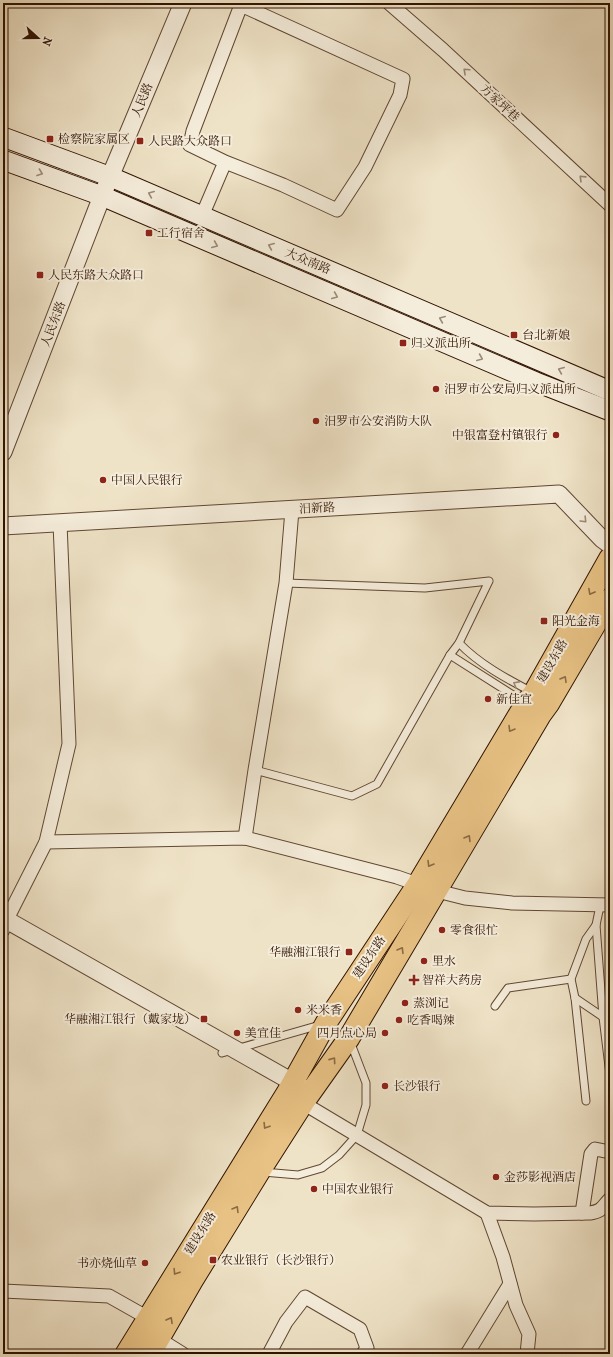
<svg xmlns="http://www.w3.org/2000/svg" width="613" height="1357" viewBox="0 0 613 1357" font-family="'IM FELL French Canon','Noto Serif SC',serif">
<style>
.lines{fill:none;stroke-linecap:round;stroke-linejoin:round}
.service-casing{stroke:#604732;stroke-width:9}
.minor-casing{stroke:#604732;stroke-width:15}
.tertiary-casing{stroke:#604732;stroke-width:19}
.secondary-casing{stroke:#301300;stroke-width:21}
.primary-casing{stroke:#301300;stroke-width:23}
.service{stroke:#f5eddb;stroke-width:7}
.minor{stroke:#f5eddb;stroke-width:13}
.tertiary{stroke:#f5eddb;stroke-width:17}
.secondary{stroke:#f5eddb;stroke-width:19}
.primary{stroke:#e8c284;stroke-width:21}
.oneway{stroke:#9c8b78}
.oneway2{stroke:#8c6a42}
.poi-dot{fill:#8f2418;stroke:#f5eddb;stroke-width:1.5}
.labels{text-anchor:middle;stroke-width:4;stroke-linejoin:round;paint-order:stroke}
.street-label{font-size:12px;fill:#301300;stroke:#f5eddb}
.poi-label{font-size:12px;fill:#301300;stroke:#f5eddb;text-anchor:start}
</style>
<rect width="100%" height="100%" fill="#efe3c7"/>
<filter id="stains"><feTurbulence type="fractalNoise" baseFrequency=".005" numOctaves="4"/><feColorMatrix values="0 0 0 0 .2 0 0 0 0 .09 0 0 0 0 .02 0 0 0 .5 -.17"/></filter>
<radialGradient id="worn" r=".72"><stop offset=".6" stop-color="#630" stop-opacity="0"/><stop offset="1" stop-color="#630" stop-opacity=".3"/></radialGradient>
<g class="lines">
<defs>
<g id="service">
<path d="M 459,643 C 479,664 507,679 532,692"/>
<path d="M 450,655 L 524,702"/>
<path d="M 255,770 L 352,796 L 377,784 L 450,655 L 459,643 L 489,581 L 425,588 L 286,583"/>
<path d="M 600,906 L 596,925 L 603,1017 L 610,1075"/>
<path d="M 575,998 L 603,1017"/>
<path d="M 495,1006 L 508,988 L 571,979"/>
<path d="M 222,1053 L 320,1025"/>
<path d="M 586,1101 L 575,998 L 571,979 L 586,939 L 596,925"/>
<path d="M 263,1172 L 298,1175 L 322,1168 L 339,1155 L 357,1135 L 366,1105 L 366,1083 L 350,1041"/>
</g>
<g id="minor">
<path d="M 389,3 L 443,50 L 610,205"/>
<path d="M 202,216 L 225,162 L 283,185 L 337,210 L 365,167 L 400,95 L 403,79 L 241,5 L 193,131 L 190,145 L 225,162"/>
<path d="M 245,838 L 255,770 L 286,583 L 292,510"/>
<path d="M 46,842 L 245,838 L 397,877 L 437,891 L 465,898 L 512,903 L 610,905"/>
<path d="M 3,930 L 6,921 L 46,842 L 69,744 L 60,523"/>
<path d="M 303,1103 L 487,1213 L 534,1214 L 590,1213 C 603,1211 602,1207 610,1199"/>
<path d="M 487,1213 L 503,1257 L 516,1305 L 529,1334 L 527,1354"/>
<path d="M 582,1213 L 591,1154 L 595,1149 L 610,1152"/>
<path d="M 3,1291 L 109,1296 L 148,1318"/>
<path d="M 159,1339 L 183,1354"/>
<path d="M 269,1354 L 286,1322 L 305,1297 L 360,1329 L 367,1348 L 363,1354"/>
<path d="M 467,1354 L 510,1284"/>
</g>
<g id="tertiary">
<path d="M 3,452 L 102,196 L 183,3"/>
<path d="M 3,526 L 559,494 L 602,539 L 610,545"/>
<path d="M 3,918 L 303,1088"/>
</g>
<g id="secondary">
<path d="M 3,137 L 111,177 L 610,391"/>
<path d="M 3,160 L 102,196 L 536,382 L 610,411"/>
</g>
<g id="primary">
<path d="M 126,1354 L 287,1093 L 326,1023 L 418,884 L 526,703 L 534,693 L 610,558"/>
<path d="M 150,1354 L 192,1281 L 259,1172 L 303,1103 L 349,1038 L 541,714 L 549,703 L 610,599"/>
</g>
</defs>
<!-- service casing -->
<use href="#service" class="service-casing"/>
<!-- minor casing -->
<use href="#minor" class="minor-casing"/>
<!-- tertiary casing -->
<use href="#tertiary" class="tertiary-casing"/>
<!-- secondary casing -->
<use href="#secondary" class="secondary-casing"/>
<!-- primary casing -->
<use href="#primary" class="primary-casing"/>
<!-- service -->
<use href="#service" class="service"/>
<!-- minor -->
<use href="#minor" class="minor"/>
<!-- tertiary -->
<use href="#tertiary" class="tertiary"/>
<!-- secondary -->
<use href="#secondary" class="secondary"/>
<!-- primary -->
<use href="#primary" class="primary"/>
</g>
<!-- one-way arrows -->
<defs><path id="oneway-chevron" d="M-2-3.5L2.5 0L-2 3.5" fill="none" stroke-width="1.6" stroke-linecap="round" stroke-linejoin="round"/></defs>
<g class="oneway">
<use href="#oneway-chevron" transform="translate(466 71) rotate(-137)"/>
<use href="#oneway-chevron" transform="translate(40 173) rotate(20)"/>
<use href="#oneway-chevron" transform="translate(582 178) rotate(-136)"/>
<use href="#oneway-chevron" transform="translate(151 194) rotate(-157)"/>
<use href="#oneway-chevron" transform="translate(215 245) rotate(23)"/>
<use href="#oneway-chevron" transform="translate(271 246) rotate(-157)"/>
<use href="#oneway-chevron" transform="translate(335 296) rotate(23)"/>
<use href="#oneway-chevron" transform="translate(442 319) rotate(-157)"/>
<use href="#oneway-chevron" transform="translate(480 358) rotate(23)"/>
<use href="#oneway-chevron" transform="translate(561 370) rotate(-157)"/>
<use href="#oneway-chevron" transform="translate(584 520) rotate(46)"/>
<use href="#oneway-chevron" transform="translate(516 684) rotate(-151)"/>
</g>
<g class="oneway2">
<use href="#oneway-chevron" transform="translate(591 592) rotate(119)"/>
<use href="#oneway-chevron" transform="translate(564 679) rotate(-60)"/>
<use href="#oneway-chevron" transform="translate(511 729) rotate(121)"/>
<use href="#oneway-chevron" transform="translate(468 838) rotate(-59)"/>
<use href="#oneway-chevron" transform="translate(430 864) rotate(121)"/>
<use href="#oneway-chevron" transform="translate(401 950) rotate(-59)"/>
<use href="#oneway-chevron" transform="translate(333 1060) rotate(-55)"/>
<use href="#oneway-chevron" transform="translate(266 1126) rotate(122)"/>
<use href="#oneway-chevron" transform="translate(236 1209) rotate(-59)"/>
<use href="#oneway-chevron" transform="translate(176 1272) rotate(122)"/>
<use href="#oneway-chevron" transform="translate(170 1320) rotate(-61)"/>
</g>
<!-- markers -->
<g class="poi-dot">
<rect x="46" y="135" width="8" height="8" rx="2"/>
<rect x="136" y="137" width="8" height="8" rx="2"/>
<rect x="145" y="229" width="8" height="8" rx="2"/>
<rect x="36" y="271" width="8" height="8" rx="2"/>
<rect x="510" y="331" width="8" height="8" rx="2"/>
<rect x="399" y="339" width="8" height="8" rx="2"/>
<circle cx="436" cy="389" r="4"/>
<circle cx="316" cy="421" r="4"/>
<circle cx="556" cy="435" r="4"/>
<circle cx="103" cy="480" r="4"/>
<rect x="540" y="617" width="8" height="8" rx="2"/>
<circle cx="488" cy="699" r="4"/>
<circle cx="442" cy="930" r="4"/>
<rect x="345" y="948" width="8" height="8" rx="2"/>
<circle cx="424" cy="961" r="4"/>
<path d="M412 974h4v4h4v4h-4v4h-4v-4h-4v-4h4z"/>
<circle cx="405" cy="1003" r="4"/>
<circle cx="298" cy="1010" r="4"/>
<rect x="200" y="1015" width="8" height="8" rx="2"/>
<circle cx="399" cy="1020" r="4"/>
<circle cx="237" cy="1033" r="4"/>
<circle cx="385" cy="1033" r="4"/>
<circle cx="385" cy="1086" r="4"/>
<circle cx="496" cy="1177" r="4"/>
<circle cx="314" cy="1189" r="4"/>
<rect x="209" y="1256" width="8" height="8" rx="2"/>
<circle cx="145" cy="1263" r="4"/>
</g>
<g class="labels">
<!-- street labels -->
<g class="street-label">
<text transform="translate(142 100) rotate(-68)" y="4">人民路</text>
<text transform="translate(500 103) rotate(43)" y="4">方家坪巷</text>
<text transform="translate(308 261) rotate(23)" y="4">大众南路</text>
<text transform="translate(53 324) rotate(-69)" y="4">人民东路</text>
<text transform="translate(317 508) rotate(-3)" y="4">汨新路</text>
<text transform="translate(552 661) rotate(-60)" y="4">建设东路</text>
<text transform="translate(369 957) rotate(-56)" y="4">建设东路</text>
<text transform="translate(200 1233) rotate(-58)" y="4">建设东路</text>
</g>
<!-- poi labels -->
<g class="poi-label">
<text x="58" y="143">检察院家属区</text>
<text x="148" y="145">人民路大众路口</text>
<text x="157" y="237">工行宿舍</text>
<text x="48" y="279">人民东路大众路口</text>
<text x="522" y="339">台北新娘</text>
<text x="411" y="347">归义派出所</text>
<text x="444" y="393">汨罗市公安局归义派出所</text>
<text x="324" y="425">汨罗市公安消防大队</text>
<text x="548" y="439" text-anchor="end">中银富登村镇银行</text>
<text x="111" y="484">中国人民银行</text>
<text x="552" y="625">阳光金海</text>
<text x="496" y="703">新佳宜</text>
<text x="450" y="934">零食很忙</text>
<text x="341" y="956" text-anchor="end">华融湘江银行</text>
<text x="432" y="965">里水</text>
<text x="422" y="984">智祥大药房</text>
<text x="413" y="1007">蒸浏记</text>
<text x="306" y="1014">米米香</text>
<text x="196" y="1023" text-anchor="end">华融湘江银行（戴家垅）</text>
<text x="407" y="1024">吃香喝辣</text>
<text x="245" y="1037">美宜佳</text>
<text x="377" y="1037" text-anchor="end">四月点心局</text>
<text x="393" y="1090">长沙银行</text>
<text x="504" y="1181">金莎影视酒店</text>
<text x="322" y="1193">中国农业银行</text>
<text x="221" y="1264">农业银行（长沙银行）</text>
<text x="137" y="1267" text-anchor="end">书亦烧仙草</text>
</g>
</g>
<!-- margin -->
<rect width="613" height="1357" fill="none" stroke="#efe3c7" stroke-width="16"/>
<rect x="4" y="4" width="605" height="1349" fill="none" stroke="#301300" stroke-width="2"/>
<rect x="8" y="8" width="597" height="1341" fill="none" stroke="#301300"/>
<!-- north arrow -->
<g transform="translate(38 38) rotate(111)" stroke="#f5eddb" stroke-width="3" paint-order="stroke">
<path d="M0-3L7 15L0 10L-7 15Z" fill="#301300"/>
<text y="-6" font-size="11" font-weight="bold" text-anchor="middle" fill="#301300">N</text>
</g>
<rect width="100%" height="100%" filter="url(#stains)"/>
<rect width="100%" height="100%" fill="url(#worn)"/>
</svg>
